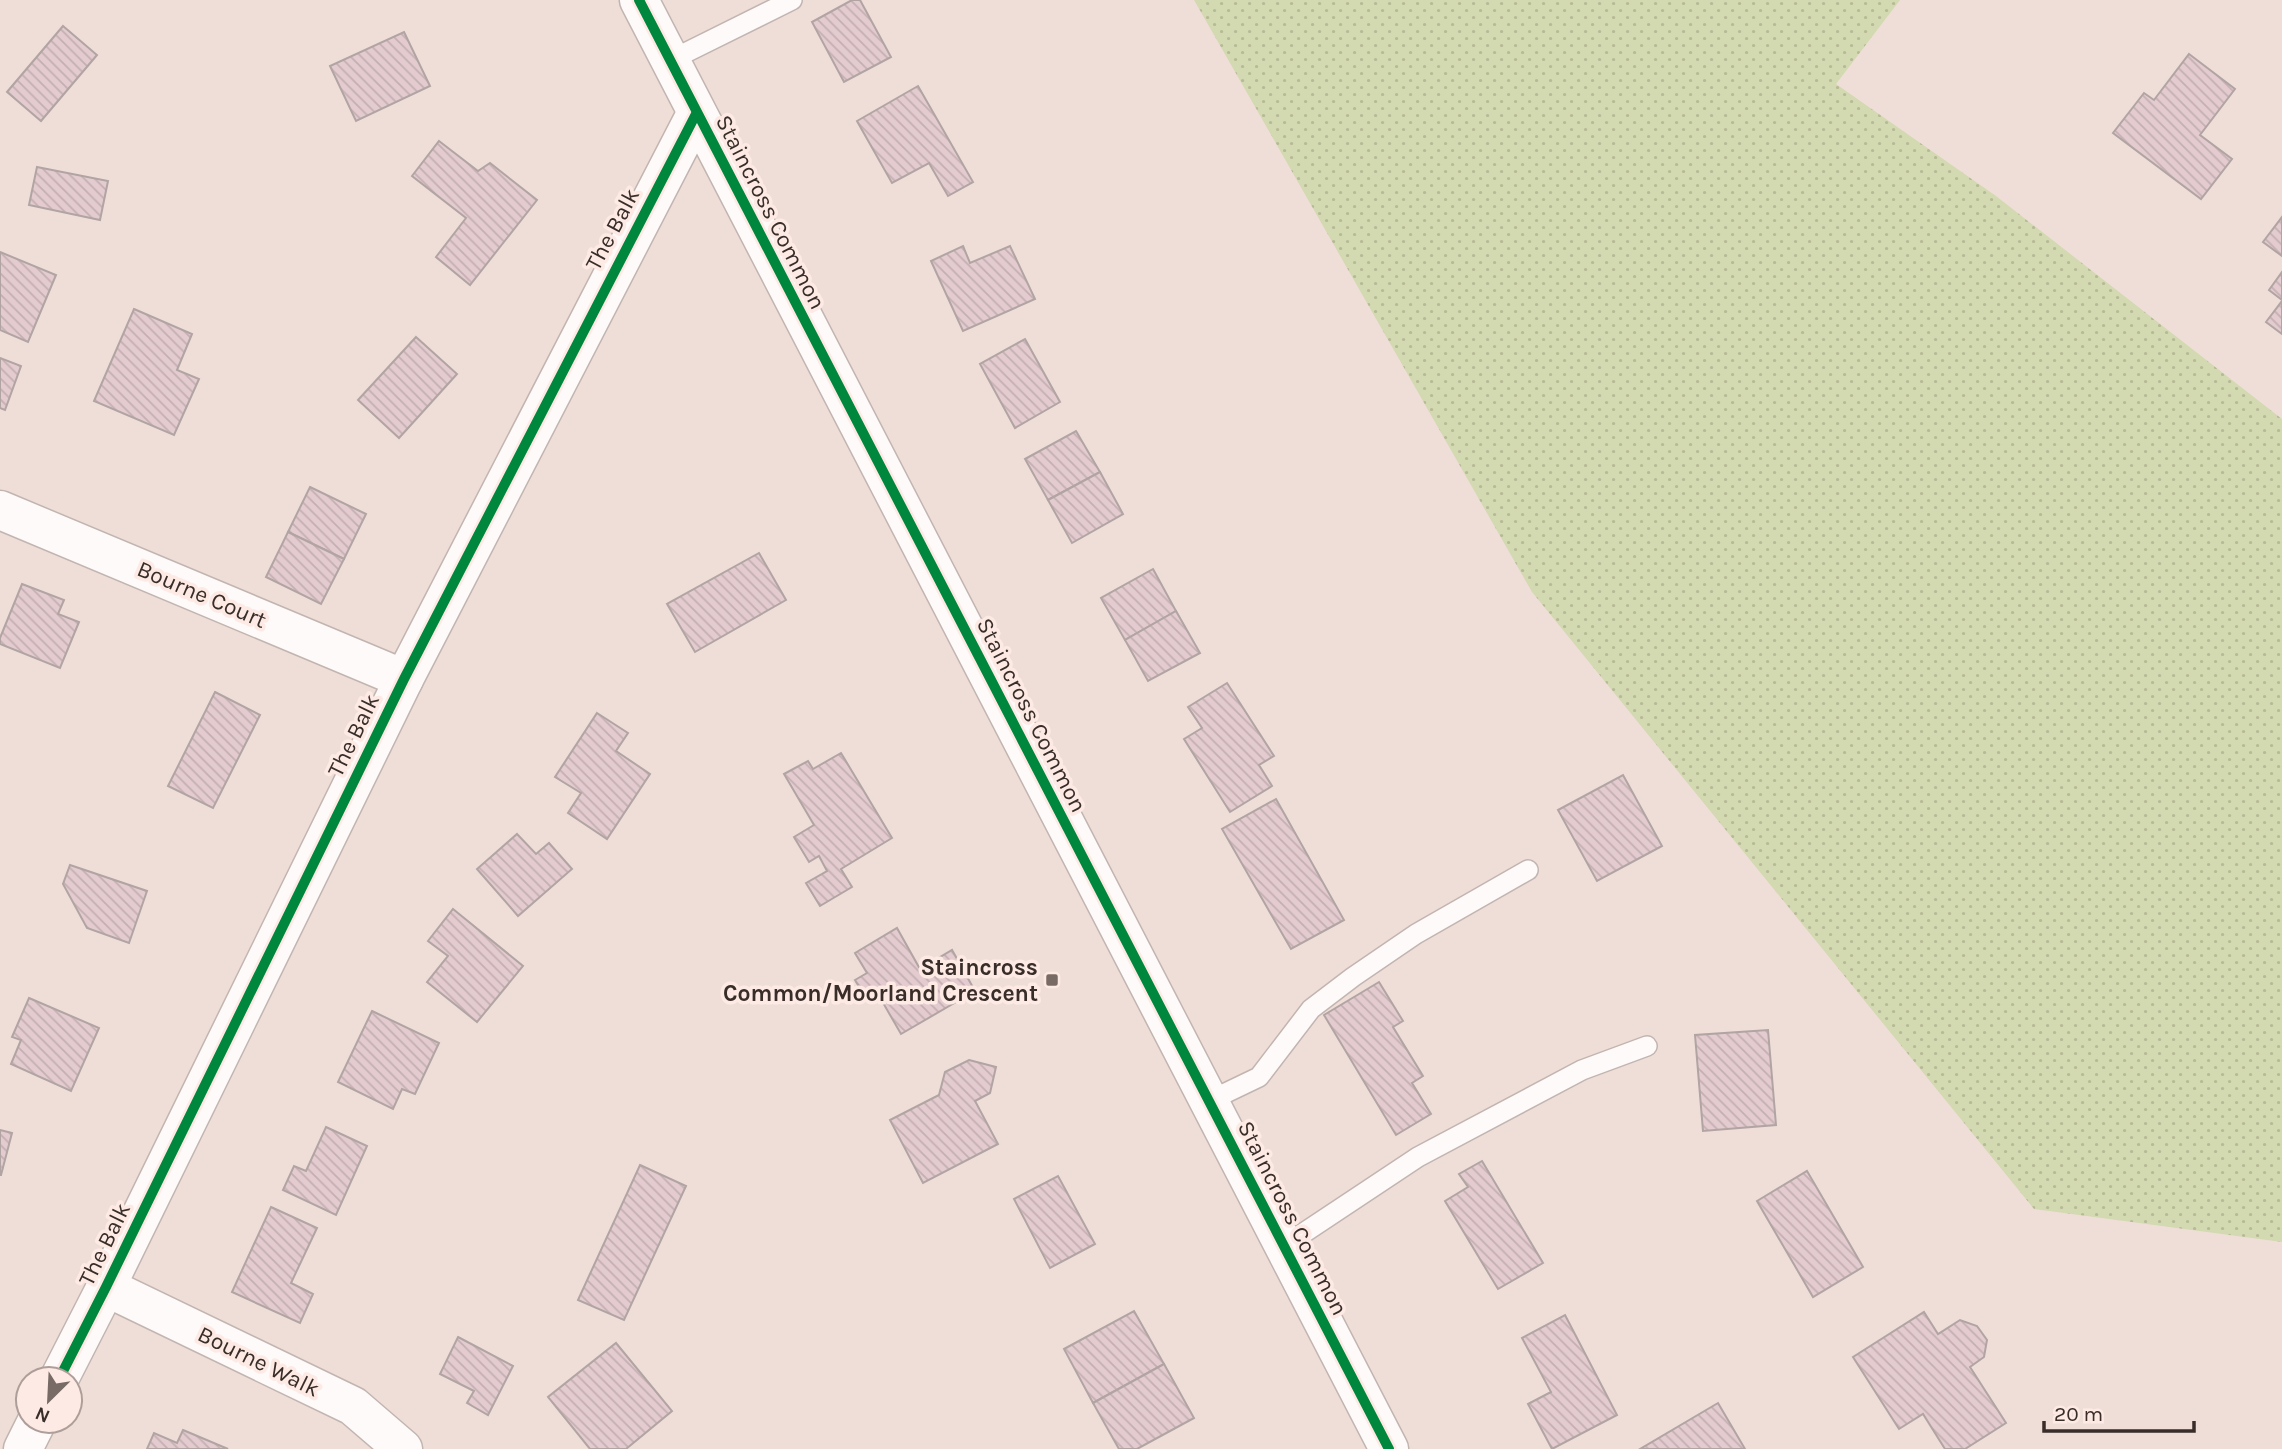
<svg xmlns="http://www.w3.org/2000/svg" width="2282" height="1449" viewBox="0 0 2282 1449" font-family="Karla,sans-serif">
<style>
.grass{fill:url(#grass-dots)}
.building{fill:url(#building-back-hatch);stroke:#b1a4a3;stroke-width:2}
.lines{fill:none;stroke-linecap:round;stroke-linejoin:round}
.service-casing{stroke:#c2b5b0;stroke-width:22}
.minor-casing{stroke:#c2b5b0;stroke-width:41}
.tertiary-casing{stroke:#c2b5b0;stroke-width:41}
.service{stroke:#fdfaf9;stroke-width:19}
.minor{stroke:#fdfaf9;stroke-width:38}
.tertiary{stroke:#fdfaf9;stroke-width:38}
.cycleway-casing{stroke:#fdeae4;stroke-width:15}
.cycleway{stroke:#00873e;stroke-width:10}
.poi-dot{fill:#786b66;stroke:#fdeae4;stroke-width:2.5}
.labels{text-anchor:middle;stroke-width:7;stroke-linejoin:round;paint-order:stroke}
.street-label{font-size:23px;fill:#382d29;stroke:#fdeae4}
.poi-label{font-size:23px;font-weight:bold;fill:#382d29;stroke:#fdeae4;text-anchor:end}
</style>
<defs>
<pattern id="grass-dots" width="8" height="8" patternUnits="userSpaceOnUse" patternTransform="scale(1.75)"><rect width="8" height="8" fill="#d3d9b0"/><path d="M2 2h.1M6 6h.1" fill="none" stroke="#b6bb97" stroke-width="1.8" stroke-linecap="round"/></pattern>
<pattern id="building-back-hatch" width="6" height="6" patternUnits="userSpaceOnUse" patternTransform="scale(1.75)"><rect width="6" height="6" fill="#e3cbcf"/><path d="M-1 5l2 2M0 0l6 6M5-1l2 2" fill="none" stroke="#c4afb2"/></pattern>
</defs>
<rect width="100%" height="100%" fill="#efded8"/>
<!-- grass -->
<path class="grass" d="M 1194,0 L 1900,0 L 1836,84 L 1996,196 L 2282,419 L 2282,1242 L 2034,1209 L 1532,592 Z"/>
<!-- building -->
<g class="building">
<path d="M 852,0 L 860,0 L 891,57 L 844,82 L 812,22 Z"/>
<path d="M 63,26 L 97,55 L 41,121 L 7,92 Z"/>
<path d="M 404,32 L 430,86 L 356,121 L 330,66 Z"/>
<path d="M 2189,54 L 2235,89 L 2200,135 L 2232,159 L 2201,199 L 2113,133 L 2144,93 L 2154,100 Z"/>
<path d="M 918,86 L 973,182 L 948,196 L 929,163 L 892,183 L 857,121 Z"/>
<path d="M 439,141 L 478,171 L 490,163 L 537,200 L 470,285 L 436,257 L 466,218 L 412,176 Z"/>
<path d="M 37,167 L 108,181 L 100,220 L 29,205 Z"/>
<path d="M 2282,217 L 2282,256 L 2263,242 Z"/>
<path d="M 963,246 L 970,263 L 1010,246 L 1035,299 L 963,331 L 931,261 Z"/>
<path d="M 0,252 L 56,275 L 28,342 L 0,330 Z"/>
<path d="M 2282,272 L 2282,300 L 2269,290 Z"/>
<path d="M 2282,301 L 2282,334 L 2266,322 Z"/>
<path d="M 134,309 L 192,334 L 177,370 L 199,379 L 174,435 L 94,401 Z"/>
<path d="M 416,337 L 457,374 L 399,438 L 358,400 Z"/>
<path d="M 1025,339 L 1060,402 L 1015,428 L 980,364 Z"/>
<path d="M 0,358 L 21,366 L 5,410 L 0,408 Z"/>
<path d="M 1076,431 L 1100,472 L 1048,500 L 1025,459 Z"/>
<path d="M 1100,472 L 1123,514 L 1072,543 L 1048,500 Z"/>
<path d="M 310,487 L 366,514 L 344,559 L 288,532 Z"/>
<path d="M 288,532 L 344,559 L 321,604 L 266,577 Z"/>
<path d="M 759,553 L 786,600 L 695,652 L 667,604 Z"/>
<path d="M 1153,569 L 1176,611 L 1125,640 L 1101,598 Z"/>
<path d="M 22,584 L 64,600 L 58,614 L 79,622 L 60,668 L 0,644 L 0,638 Z"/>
<path d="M 1176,611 L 1200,653 L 1148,681 L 1125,640 Z"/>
<path d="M 1227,683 L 1274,756 L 1259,765 L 1272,786 L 1230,812 L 1184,739 L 1202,728 L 1188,707 Z"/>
<path d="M 215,692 L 260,715 L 213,808 L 168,786 Z"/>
<path d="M 597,713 L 628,733 L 616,751 L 650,774 L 607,839 L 568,813 L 581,793 L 555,777 Z"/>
<path d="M 841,753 L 892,838 L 841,869 L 852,887 L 820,906 L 806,883 L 827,871 L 819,856 L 809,862 L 794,837 L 814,825 L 784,774 L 808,761 L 813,769 Z"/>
<path d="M 1623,775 L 1662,846 L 1597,881 L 1558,810 Z"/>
<path d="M 1276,799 L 1344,920 L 1291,949 L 1222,829 Z"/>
<path d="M 517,834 L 536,854 L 549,843 L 572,869 L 518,916 L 477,869 Z"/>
<path d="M 70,865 L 147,891 L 129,943 L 87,928 L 63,884 Z"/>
<path d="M 453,909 L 523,966 L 477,1022 L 427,982 L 448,956 L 428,941 Z"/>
<path d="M 897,928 L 920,969 L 952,950 L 975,991 L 901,1034 L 878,994 L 867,1000 L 855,980 L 867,973 L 855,953 Z"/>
<path d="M 1379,982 L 1403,1021 L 1393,1027 L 1423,1076 L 1412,1083 L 1431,1114 L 1396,1135 L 1324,1015 Z"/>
<path d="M 29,998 L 99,1028 L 71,1091 L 11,1064 L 21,1040 L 12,1037 Z"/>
<path d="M 372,1011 L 439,1043 L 415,1094 L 402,1089 L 393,1109 L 338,1082 Z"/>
<path d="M 1768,1030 L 1776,1125 L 1703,1131 L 1695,1035 Z"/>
<path d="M 969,1060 L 996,1067 L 990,1093 L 975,1101 L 998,1144 L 923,1183 L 890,1120 L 939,1095 L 945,1072 Z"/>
<path d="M 326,1127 L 367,1146 L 336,1215 L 283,1190 L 294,1166 L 306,1171 Z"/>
<path d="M 0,1130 L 12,1133 L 1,1175 L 0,1175 Z"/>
<path d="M 1482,1161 L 1543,1263 L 1498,1289 L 1445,1201 L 1468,1187 L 1459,1174 Z"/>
<path d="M 640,1165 L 686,1186 L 624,1320 L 578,1300 Z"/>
<path d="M 1807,1171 L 1863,1267 L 1813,1297 L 1757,1201 Z"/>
<path d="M 1058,1176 L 1095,1244 L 1050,1268 L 1014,1199 Z"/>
<path d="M 271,1207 L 317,1228 L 291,1283 L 313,1294 L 300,1323 L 232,1292 Z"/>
<path d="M 1134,1311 L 1164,1364 L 1093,1403 L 1064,1349 Z"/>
<path d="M 1924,1312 L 1938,1334 L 1960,1320 L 1977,1326 L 1987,1340 L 1984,1357 L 1970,1367 L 2006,1423 L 1965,1449 L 1945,1449 L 1923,1414 L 1899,1429 L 1853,1357 Z"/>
<path d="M 1565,1315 L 1617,1415 L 1552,1449 L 1528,1404 L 1551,1392 L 1522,1338 Z"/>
<path d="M 458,1337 L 513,1366 L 488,1415 L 467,1403 L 474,1391 L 440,1374 Z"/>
<path d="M 616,1343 L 672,1411 L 626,1449 L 590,1449 L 548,1397 Z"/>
<path d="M 1164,1364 L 1194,1418 L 1137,1449 L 1119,1449 L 1093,1403 Z"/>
<path d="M 1718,1403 L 1745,1449 L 1640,1449 Z"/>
<path d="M 183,1430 L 228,1449 L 147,1449 L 154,1433 L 177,1443 Z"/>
</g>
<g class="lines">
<defs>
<g id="service">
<path d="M 671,60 L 792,0"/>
<path d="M 1209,1101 L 1259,1077 L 1311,1009 L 1353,977 L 1416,934 L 1528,870"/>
<path d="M 1284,1246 L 1418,1157 L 1582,1070 L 1647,1046"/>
</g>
<g id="minor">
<path d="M 0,510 L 404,679"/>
<path d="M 106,1287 L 353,1406 L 403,1449"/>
<path d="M 59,1379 L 106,1287 L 404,679 L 696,114"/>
<path d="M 23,1449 L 37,1421"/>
</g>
<path id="tertiary" d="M 639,0 L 1389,1449"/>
</defs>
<!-- service casing -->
<use href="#service" class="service-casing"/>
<!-- minor casing -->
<use href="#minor" class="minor-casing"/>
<!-- tertiary casing -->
<use href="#tertiary" class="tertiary-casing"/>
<!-- service -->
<use href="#service" class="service"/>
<!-- minor -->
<use href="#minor" class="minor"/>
<!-- tertiary -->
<use href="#tertiary" class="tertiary"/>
<defs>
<g id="cycleway">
<path d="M 639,0 L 1389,1449"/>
<path d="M 59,1379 L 106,1287 L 404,679 L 696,114"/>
</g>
</defs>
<!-- cycleway casing -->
<use href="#cycleway" class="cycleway-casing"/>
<!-- cycleway -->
<use href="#cycleway" class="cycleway"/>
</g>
<!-- markers -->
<rect class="poi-dot" x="1045" y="973" width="14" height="14" rx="3.5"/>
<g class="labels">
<!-- street labels -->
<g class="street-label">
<text transform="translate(771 212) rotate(63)" y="8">Staincross Common</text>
<text transform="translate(612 229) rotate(-62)" y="8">The Balk</text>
<text transform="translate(202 594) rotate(23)" y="8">Bourne Court</text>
<text transform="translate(1032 715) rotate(63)" y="8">Staincross Common</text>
<text transform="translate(353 735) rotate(-64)" y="8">The Balk</text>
<text transform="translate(1293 1218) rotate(63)" y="8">Staincross Common</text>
<text transform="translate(104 1244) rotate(-64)" y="8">The Balk</text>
<text transform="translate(259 1361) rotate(26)" y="8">Bourne Walk</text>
</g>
<!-- poi labels -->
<g class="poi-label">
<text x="1038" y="975">Staincross<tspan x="1038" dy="26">Common/Moorland Crescent</tspan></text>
</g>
</g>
<!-- north arrow -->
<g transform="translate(49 1400) rotate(204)"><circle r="33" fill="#fdeae4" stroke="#ae9e99" stroke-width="2"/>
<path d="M0-5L12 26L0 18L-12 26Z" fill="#786b66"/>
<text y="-10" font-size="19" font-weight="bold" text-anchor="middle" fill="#382d29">N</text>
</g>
<!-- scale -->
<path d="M2044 1421v10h150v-10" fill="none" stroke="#382d29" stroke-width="3.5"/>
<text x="2054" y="1421" font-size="21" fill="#382d29" stroke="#fdeae4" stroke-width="5" paint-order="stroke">20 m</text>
</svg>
